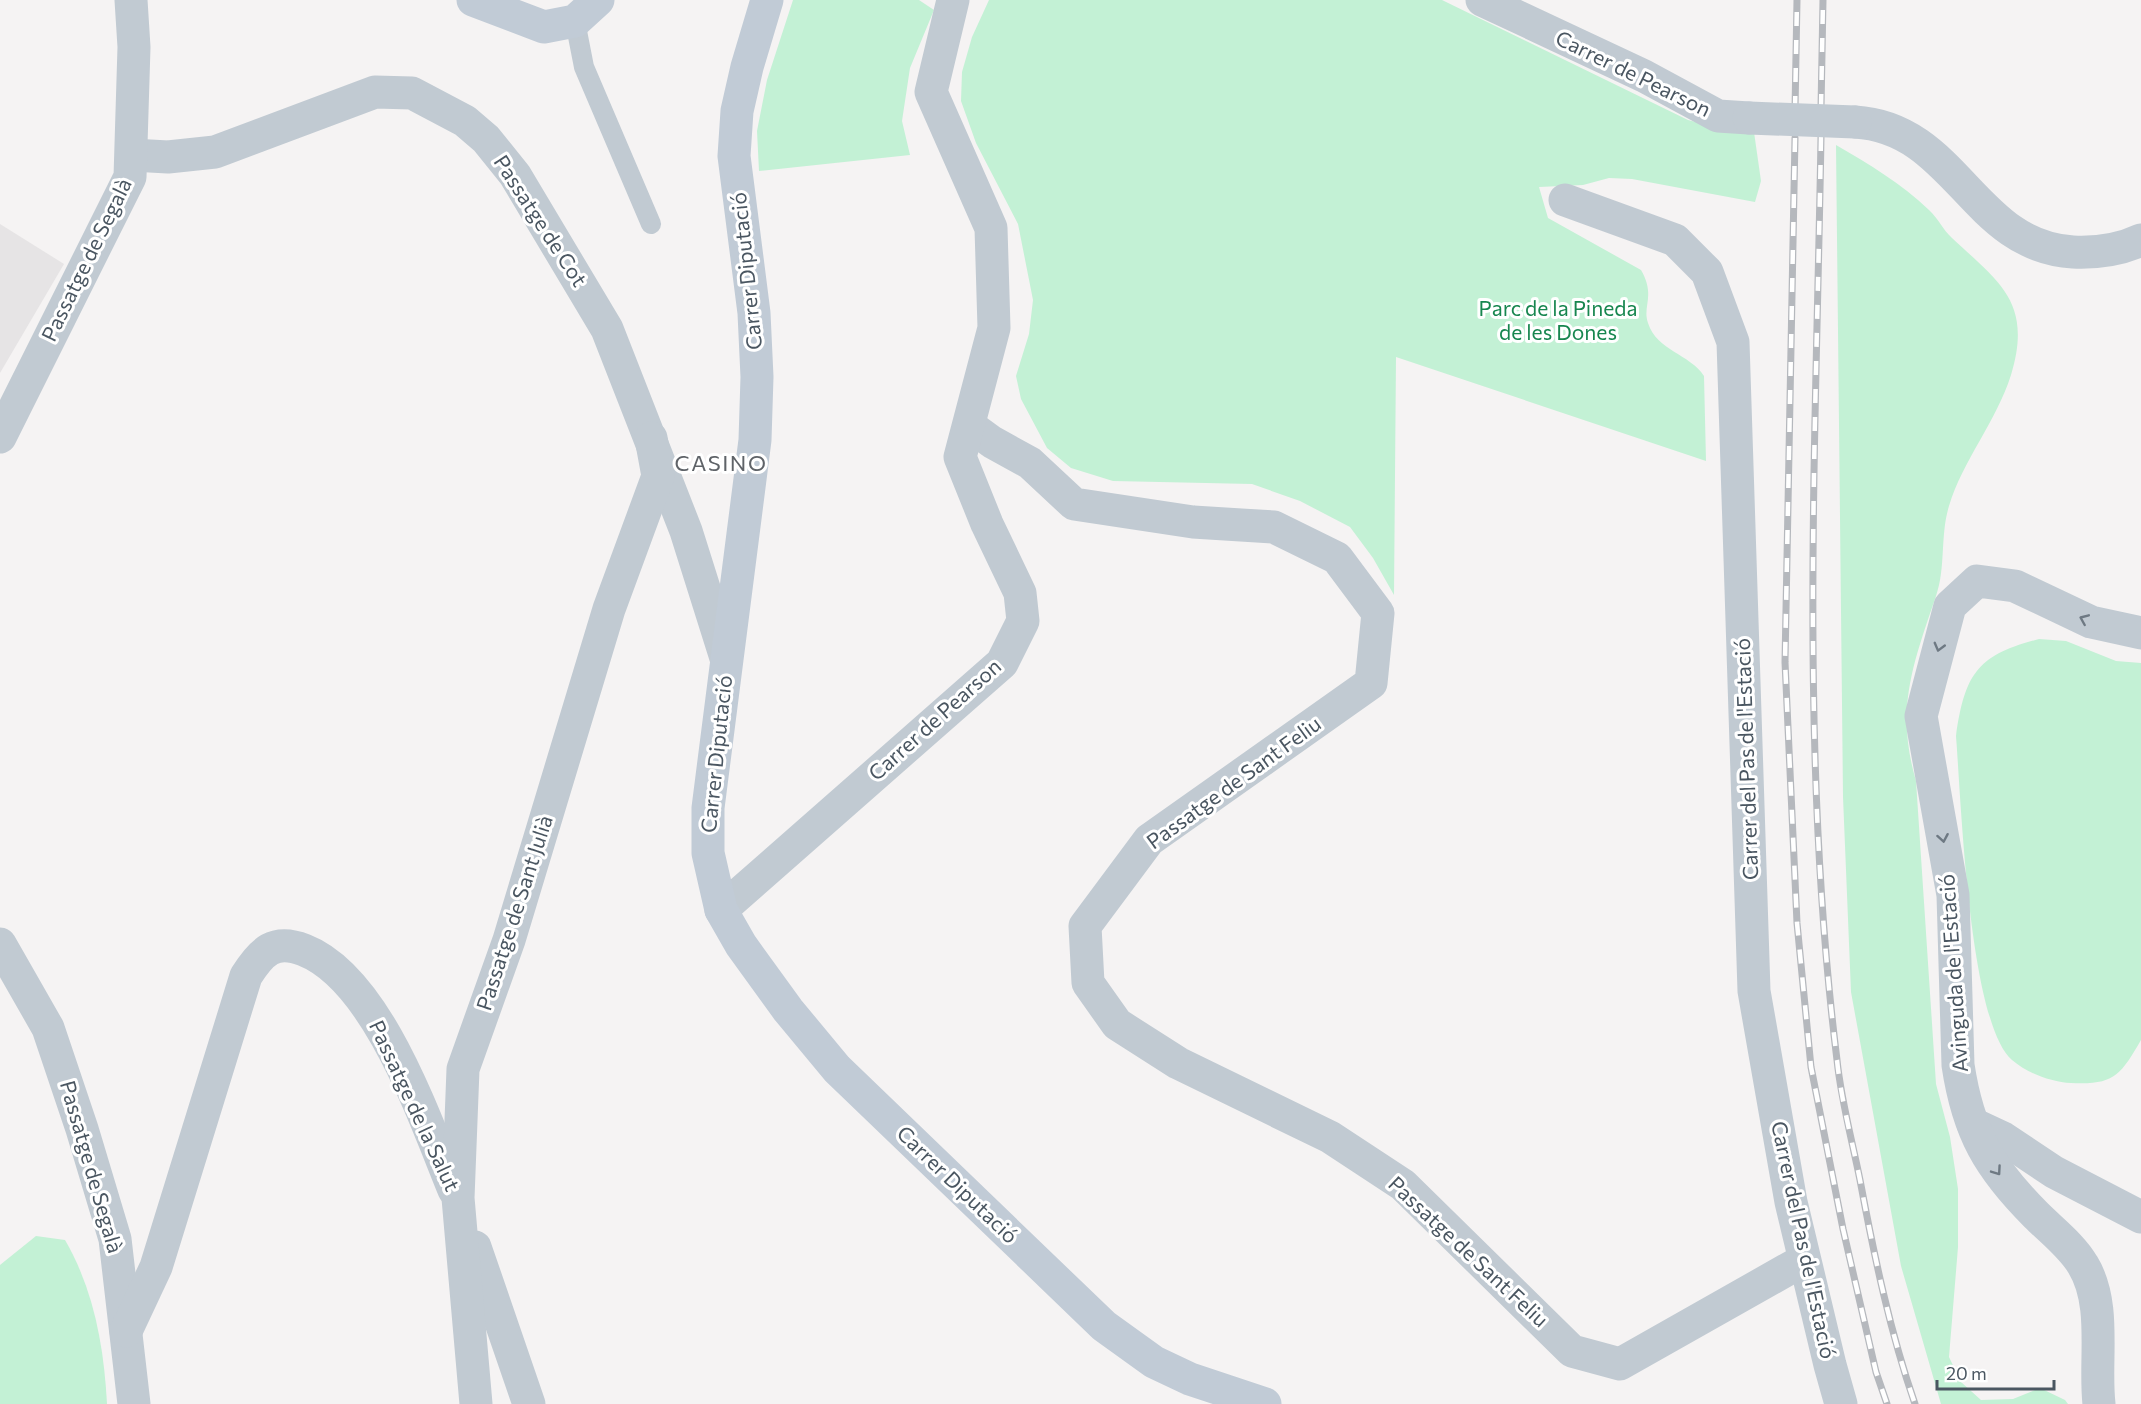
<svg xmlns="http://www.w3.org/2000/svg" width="2141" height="1404" viewBox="0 0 2141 1404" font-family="Commissioner,sans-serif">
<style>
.education{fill:#e6e4e5}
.green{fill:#c3f1d5}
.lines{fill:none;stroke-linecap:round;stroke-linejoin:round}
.lane{stroke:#c1cad2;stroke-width:20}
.street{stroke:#c1cad2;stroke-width:33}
.secondary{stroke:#c1cbd6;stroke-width:33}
.rail-casing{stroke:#b5b8bd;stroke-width:7}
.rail{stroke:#fff;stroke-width:4.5;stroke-dasharray:14;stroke-linecap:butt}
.street-bridge{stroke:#c1cad2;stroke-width:33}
.oneway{stroke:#6e7983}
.labels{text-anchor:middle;stroke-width:6;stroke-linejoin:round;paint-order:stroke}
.street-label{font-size:21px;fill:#4a5661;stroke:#fff}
.park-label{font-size:21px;fill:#17864f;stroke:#fff}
.neighbourhood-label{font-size:22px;letter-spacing:1.5px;fill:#5f6368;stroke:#fff}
</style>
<rect width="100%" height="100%" fill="#f5f3f3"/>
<!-- education -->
<path class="education" d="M 0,224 L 64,264 L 0,373 Z"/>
<!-- green -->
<g class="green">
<path d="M 793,0 L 919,0 L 934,10 L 910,68 L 902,121 L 910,155 L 759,171 L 757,131 L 767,80 Z"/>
<path d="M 989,0 L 1442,0 L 1688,120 L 1727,130 L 1754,132 L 1761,181 L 1755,202 L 1632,179 L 1609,178 L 1583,185 L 1539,187 L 1548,218 L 1641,270 C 1656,296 1642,306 1648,323 C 1657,351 1690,354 1704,376 L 1706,461 L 1396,357 L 1394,595 L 1373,558 L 1350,527 L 1300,501 L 1252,484 L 1113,481 L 1071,468 L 1047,448 L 1021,399 L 1016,376 L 1029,334 L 1033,300 L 1018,224 L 976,143 L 961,101 L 962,72 L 972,37 Z"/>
<path d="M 1836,145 C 1869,164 1902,184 1929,210 C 1938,218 1943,230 1952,238 C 1999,282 2033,302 2011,375 C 1996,422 1963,460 1949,506 C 1940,535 1946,568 1936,596 C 1913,664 1895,709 1916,781 L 1936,1084 L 1950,1137 L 1958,1189 L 1958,1247 L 1949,1357 L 1961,1382 L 1981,1400 L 2013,1399 L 2040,1388 L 2065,1400 L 2068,1404 L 1941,1404 L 1901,1266 L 1851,992 L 1843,797 Z"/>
<path d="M 2039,639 L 2066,641 L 2116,661 L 2141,663 L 2141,1040 C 2120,1076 2114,1085 2071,1083 C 2051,1082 2027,1073 2012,1060 C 1969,1023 1961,799 1956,736 C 1965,674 1977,655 2039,639 Z"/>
<path d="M 36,1236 L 65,1240 C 94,1290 104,1347 107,1404 L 0,1404 L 0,1265 Z"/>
</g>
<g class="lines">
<!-- lane -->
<path class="lane" d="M 575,21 L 584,67 L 651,224"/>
<!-- street -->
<g class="street">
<path d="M 1482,0 L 1644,76 L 1718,116 L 1749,118"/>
<path d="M 1855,122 C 1957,128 1972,246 2073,252 C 2096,253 2120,250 2141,240"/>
<path d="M 132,155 L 168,157 L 215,152 L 375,92 L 412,93 L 465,121 L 486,139 L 515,175 L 607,329 L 686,531 L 726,658"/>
<path d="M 1565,200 L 1675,240 L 1707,272 L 1733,342 L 1754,991 L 1791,1202 L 1830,1365 L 1841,1404"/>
<path d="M 970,426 L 992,442 L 1030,463 L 1074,504 L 1193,522 L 1274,527 L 1337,558 L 1378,613 L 1371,683 L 1149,840 L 1085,926 L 1088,983 L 1117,1024 L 1178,1063 L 1330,1137 L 1403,1185 L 1572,1351 L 1620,1364 L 1804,1260"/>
<path d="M 0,437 L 130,177 L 134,47 L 131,0"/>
<path d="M 721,910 L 1002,663 L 1023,621 L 1020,593 L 987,524 L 960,457 L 994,328 L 991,228 L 931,92 L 953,0"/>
<path d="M 0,944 L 48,1028 L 82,1129 L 115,1239 L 134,1404"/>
<path d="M 1973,1124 L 2003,1138 L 2054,1172 L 2141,1217"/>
<path d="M 475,1247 L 529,1404"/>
<path d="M 126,1331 L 156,1267 L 246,976 C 261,952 274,938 304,950 C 378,979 425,1120 454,1190"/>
<path d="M 476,1404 L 458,1198 L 463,1069 L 509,940 L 609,609 L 658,476 L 651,438"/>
<path d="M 2099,1404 C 2094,1361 2107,1304 2083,1265 C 2072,1246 2052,1231 2036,1215 C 1989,1168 1968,1132 1958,1065 L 1953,895 L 1921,716 L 1950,606 L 1977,581 L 2015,586 L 2091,622 L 2141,633"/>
</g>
<!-- secondary -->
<g class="secondary">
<path d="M 473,0 L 544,27 L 575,21 L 598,0"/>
<path d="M 767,0 L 747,67 L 737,111 L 734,156 L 754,313 L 757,377 L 755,440 L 708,808 L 708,853 L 721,910 L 741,945 L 788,1010 L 837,1069 L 1104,1326 L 1154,1362 L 1190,1379 L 1265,1404"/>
</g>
<defs>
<g id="rail">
<path d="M 1821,108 L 1823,0"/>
<path d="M 1795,110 L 1797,0"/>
<path d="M 1821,137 C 1816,444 1799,754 1837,1060 C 1841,1100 1852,1140 1860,1180 C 1874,1255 1890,1332 1915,1404"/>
<path d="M 1795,138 L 1785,662 L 1797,923 L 1811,1067 L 1843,1229 L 1876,1372 L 1887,1404"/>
</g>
</defs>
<!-- rail casing -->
<use href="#rail" class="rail-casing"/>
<!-- rail -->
<use href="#rail" class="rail"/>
<!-- street-bridge -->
<path class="street-bridge" d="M 1749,118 L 1855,122"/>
</g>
<!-- one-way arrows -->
<defs><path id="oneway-chevron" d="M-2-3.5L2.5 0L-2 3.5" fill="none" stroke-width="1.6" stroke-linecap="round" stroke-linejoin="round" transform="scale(1.5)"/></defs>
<g class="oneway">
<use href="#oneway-chevron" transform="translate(2084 619) rotate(-157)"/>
<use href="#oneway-chevron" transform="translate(1939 647) rotate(105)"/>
<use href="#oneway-chevron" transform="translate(1943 838) rotate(80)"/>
<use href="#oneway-chevron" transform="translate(1997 1171) rotate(55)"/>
</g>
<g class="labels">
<!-- street labels -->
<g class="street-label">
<text transform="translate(1633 74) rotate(26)" y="7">Carrer de Pearson</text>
<text transform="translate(540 221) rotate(57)" y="7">Passatge de Cot</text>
<text transform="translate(87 260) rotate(-64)" y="7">Passatge de Segalà</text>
<text transform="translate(747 271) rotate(-96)" y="7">Carrer Diputació</text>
<text transform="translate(935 720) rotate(-42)" y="7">Carrer de Pearson</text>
<text transform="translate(717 754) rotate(-84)" y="7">Carrer Diputació</text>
<text transform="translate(1747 759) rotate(-92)" y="7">Carrer del Pas de l'Estació</text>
<text transform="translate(1234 783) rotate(-36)" y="7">Passatge de Sant Feliu</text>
<text transform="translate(515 913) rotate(-72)" y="7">Passatge de Sant Julià</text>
<text transform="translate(1954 973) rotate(-94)" y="7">Avinguda de l'Estació</text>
<text transform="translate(414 1106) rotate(65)" y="7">Passatge de la Salut</text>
<text transform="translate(91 1167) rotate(74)" y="7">Passatge de Segalà</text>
<text transform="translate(957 1185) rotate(44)" y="7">Carrer Diputació</text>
<text transform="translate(1803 1240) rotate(78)" y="7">Carrer del Pas de l'Estació</text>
<text transform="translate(1468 1252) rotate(43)" y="7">Passatge de Sant Feliu</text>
</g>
<!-- park labels -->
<g class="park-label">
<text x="1558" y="316">Parc de la Pineda<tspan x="1558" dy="24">de les Dones</tspan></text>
</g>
<!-- neighbourhood labels -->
<g class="neighbourhood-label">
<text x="721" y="471">CASINO</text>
</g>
</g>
<!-- scale -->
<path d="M1937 1380v9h117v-9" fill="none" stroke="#4a5661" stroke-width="3"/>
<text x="1946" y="1380" font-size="18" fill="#4a5661" stroke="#ffffff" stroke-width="4.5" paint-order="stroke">20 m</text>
</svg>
